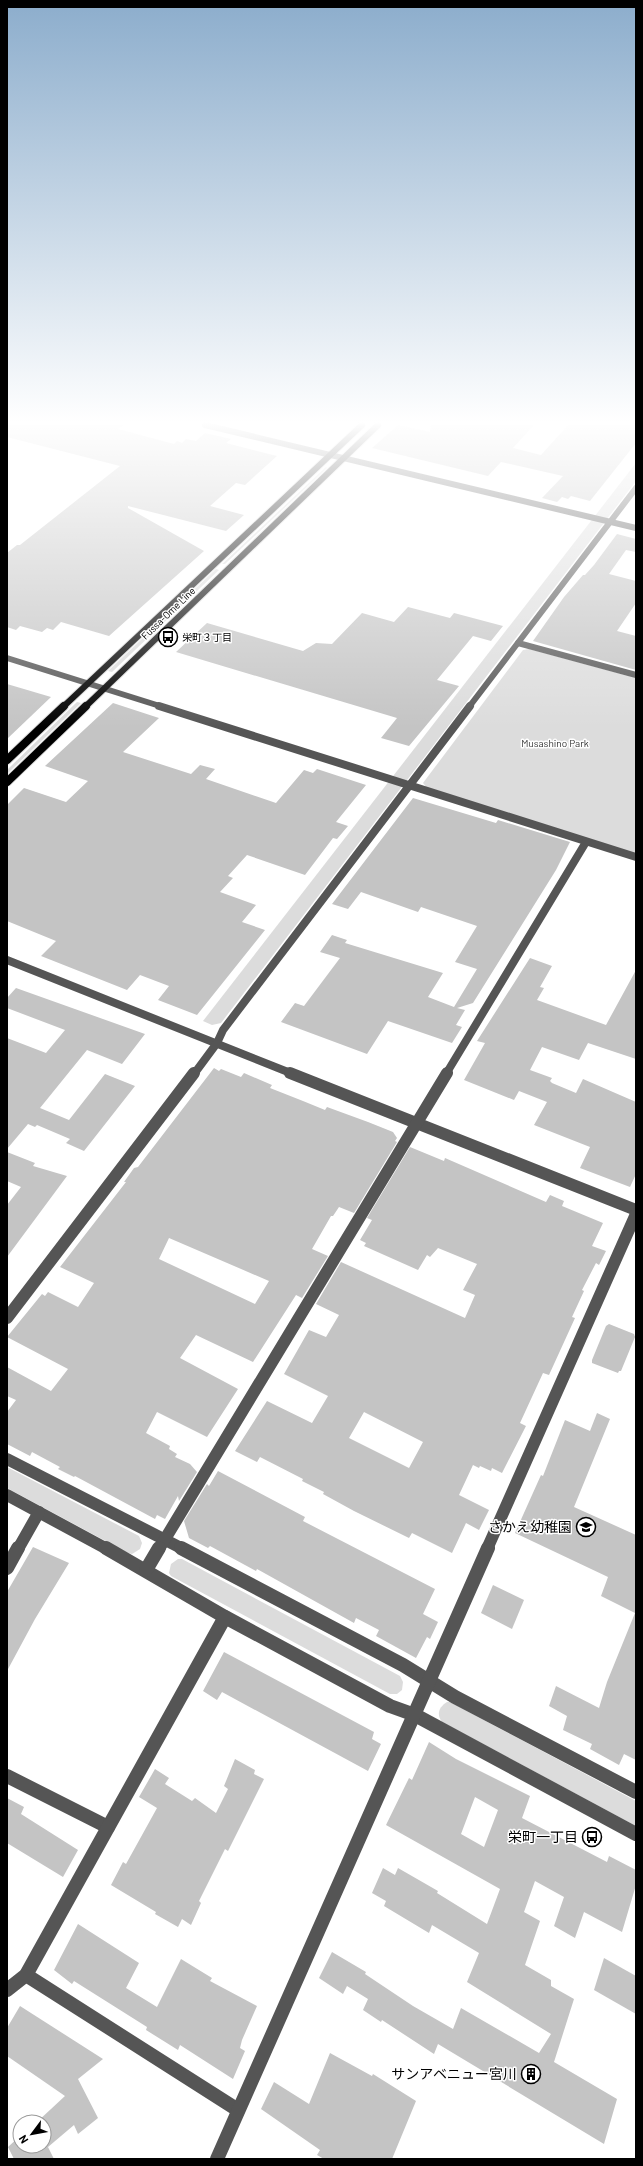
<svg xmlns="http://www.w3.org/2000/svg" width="643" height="2166" viewBox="0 0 643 2166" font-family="Barlow,'Noto Sans JP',sans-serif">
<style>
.green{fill:#dcdcdc}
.building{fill:#c4c4c4;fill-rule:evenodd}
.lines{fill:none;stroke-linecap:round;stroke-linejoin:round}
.major-far1-casing{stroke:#dbdbdb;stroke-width:8}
.major-casing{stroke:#dbdbdb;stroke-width:10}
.minor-far3{stroke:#555;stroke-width:6}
.minor-far2{stroke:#555;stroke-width:8}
.minor-far1{stroke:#555;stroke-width:12}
.minor{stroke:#555;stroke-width:14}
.major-far1{stroke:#000;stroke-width:6}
.major{stroke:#000;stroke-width:8}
.labels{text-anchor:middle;stroke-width:3;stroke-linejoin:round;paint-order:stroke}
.far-street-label{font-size:10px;fill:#000;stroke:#fff}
.far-poi-label{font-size:10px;fill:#000;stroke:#fff;text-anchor:start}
.far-park-label{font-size:10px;fill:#333;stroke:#fff}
.near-poi-label{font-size:14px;fill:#000;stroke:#fff;text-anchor:end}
</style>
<rect width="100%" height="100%" fill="#fff"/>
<!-- green -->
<g class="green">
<path d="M 636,463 L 636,481 L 221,1023 L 212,1025 L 203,1021 Z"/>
<path d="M 326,467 L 327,468 L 225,564 L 222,564 Z"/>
<path d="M 216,569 L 219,570 L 112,672 L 108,671 Z"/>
<path d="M 529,649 L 636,678 L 636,854 L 427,788 L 423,783 L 523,650 Z"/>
<path d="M 77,702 L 81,703 L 7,774 L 7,770 Z"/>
<path d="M 7,1467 L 139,1536 L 142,1543 L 140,1549 L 132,1554 L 128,1553 L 7,1488 Z"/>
<path d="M 178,1559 L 182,1559 L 400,1676 L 403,1682 L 402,1690 L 397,1694 L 390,1694 L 171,1576 L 169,1573 L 171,1564 Z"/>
<path d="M 447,1702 L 450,1702 L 636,1801 L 636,1826 L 442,1722 C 436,1714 439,1707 447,1702 Z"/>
</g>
<!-- building -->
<g class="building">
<path d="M 7,425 L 124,425 L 118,429 L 174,444 L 177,441 L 182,443 L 186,439 L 196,441 L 205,433 L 231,439 L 226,443 L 277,456 L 245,485 L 236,483 L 210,506 L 244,515 L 226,531 L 128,506 L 128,508 L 204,551 L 109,636 L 61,622 L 53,630 L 47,628 L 42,632 L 20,626 L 16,630 L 7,627 L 7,553 L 17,545 L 20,545 L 120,466 L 7,437 Z"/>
<path d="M 398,425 L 430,432 L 431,425 L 534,425 L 513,448 L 541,455 L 568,425 L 636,425 L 636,443 L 590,501 L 571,496 L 568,499 L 562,497 L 557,502 L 542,498 L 563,476 L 501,462 L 488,476 L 372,448 Z"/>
<path d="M 617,534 L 636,539 L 636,552 L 626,550 L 609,574 L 636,581 L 636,603 L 617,631 L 636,636 L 636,670 L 533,641 L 564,597 L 583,575 L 585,575 L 594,565 Z"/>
<path d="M 408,607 L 450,618 L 454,613 L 503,626 L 491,641 L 473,636 L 437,680 L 459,686 L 409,746 L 381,738 L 397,718 L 176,652 L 207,623 L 303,651 L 316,643 L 332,644 L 362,613 L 394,622 Z"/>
<path d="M 7,684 L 51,697 L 7,739 Z"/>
<path d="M 113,703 L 159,718 L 123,752 L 191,774 L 200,765 L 215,769 L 206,779 L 276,803 L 304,770 L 313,773 L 317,769 L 366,785 L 336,822 L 348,826 L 337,839 L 333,838 L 305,875 L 247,855 L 228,876 L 233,878 L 220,892 L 256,905 L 242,922 L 265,930 L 197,1015 L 158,1000 L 169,986 L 140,975 L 127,990 L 41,956 L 56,941 L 7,921 L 7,805 L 24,788 L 66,802 L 88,781 L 45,766 Z"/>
<path d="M 413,798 L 496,823 L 498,820 L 570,842 L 556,870 L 473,1003 L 457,1008 L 465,1010 L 456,1025 L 462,1027 L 452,1043 L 388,1021 L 367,1054 L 281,1022 L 295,1003 L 304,1006 L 340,958 L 320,952 L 332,935 L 347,940 L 345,943 L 443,973 L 428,997 L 454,1007 L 477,969 L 455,962 L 477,926 L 421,907 L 418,912 L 361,892 L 348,909 L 332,904 Z"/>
<path d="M 530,958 L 552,966 L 540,987 L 544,988 L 537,1000 L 606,1025 L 636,970 L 636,1059 L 588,1043 L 579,1060 L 542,1047 L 530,1070 L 552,1078 L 550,1081 L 552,1083 L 576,1093 L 583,1079 L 636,1102 L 636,1174 L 630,1187 L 580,1168 L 590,1147 L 534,1125 L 547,1102 L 519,1091 L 514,1100 L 464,1080 L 485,1043 L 477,1041 Z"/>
<path d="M 16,988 L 145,1034 L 122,1064 L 87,1050 L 40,1108 L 69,1120 L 105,1074 L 135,1086 L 84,1151 L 66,1143 L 70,1139 L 37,1125 L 35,1127 L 28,1124 L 7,1149 L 7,1038 L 46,1053 L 65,1030 L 7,1008 L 7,998 Z"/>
<path d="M 214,1068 L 219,1071 L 221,1069 L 241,1077 L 244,1073 L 272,1085 L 270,1088 L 303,1101 L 325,1110 L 327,1107 L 368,1122 L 393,1132 L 397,1138 L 395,1141 L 397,1142 L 354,1213 L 339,1207 L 333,1216 L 331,1216 L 312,1249 L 328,1256 L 302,1298 L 296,1295 L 253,1362 L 196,1335 L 180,1358 L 238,1389 L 207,1437 L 157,1412 L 146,1433 L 170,1446 L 169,1449 L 177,1454 L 175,1457 L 190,1464 L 197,1472 L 179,1501 L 178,1496 L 165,1519 L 157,1515 L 155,1519 L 75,1476 L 74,1477 L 58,1469 L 60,1467 L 32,1452 L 30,1456 L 7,1444 L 7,1412 L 16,1400 L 7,1396 L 7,1367 L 51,1391 L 68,1369 L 7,1337 L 42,1294 L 45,1296 L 48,1292 L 78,1307 L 94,1283 L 60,1267 L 126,1182 L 124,1182 L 134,1168 L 138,1167 ZM 169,1238 L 269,1281 L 255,1304 L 159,1259 Z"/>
<path d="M 410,1147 L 444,1161 L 445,1158 L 546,1202 L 550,1195 L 564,1201 L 562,1206 L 603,1223 L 592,1246 L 606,1251 L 599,1265 L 596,1263 L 582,1290 L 584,1291 L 572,1317 L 575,1318 L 549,1375 L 543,1373 L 520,1423 L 526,1426 L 502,1473 L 492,1468 L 491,1471 L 480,1466 L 479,1468 L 473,1465 L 459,1495 L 489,1510 L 479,1530 L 466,1523 L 452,1553 L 412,1533 L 409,1538 L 354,1511 L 323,1494 L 324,1492 L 302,1481 L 303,1479 L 260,1457 L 257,1462 L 235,1451 L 267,1401 L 312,1423 L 328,1396 L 284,1374 L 309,1330 L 326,1337 L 339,1315 L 316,1304 L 341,1262 L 465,1318 L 475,1295 L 463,1290 L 477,1264 L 438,1248 L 430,1257 L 427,1255 L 418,1270 L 364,1246 L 366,1243 L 360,1240 L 372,1220 L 367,1218 ZM 364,1412 L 423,1442 L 409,1468 L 349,1438 Z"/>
<path d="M 7,1152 L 35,1163 L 33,1166 L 67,1176 L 7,1257 L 7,1205 L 21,1187 L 7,1181 Z"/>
<path d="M 609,1324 L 634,1334 L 635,1337 L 621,1371 L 619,1371 L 618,1373 L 592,1363 L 592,1360 L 606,1326 Z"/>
<path d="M 597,1413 L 610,1419 L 574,1507 L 636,1535 L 636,1760 L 624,1754 L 619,1765 L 590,1749 L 592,1744 L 563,1730 L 567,1716 L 549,1706 L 556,1686 L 599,1708 L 607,1682 L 635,1613 L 601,1596 L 608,1577 L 515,1533 L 541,1475 L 543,1476 L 565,1420 L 590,1431 Z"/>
<path d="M 218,1471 L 305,1517 L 303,1521 L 435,1589 L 423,1614 L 438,1622 L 430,1639 L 427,1637 L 416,1658 L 376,1636 L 379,1630 L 356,1618 L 354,1623 L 257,1569 L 256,1571 L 210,1546 L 208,1548 L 189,1538 L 184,1521 L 207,1484 L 209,1486 Z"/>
<path d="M 33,1547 L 69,1563 L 35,1619 L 7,1671 L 7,1592 Z"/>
<path d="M 493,1585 L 524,1600 L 512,1629 L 481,1613 Z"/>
<path d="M 224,1652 L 374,1732 L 372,1739 L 381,1744 L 368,1771 L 222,1692 L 217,1700 L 203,1691 Z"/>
<path d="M 429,1742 L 456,1759 L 530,1796 L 522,1818 L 607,1862 L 609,1856 L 636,1870 L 636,1885 L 622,1932 L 584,1912 L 575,1938 L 554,1926 L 564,1897 L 535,1881 L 524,1912 L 540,1921 L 525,1965 L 551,1980 L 551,1986 L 574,1999 L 554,2062 L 617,2099 L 604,2144 L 438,2044 L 434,2054 L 382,2020 L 381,2022 L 363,2010 L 368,1999 L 347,1986 L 343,1994 L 319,1978 L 332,1952 L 366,1972 L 365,1974 L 413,2006 L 453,2029 L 461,2008 L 539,2053 L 551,2034 L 467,1982 L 479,1953 L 432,1925 L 429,1933 L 384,1906 L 386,1901 L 372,1893 L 383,1868 L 395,1875 L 398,1868 L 438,1891 L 437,1893 L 487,1924 L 500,1889 L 386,1825 L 409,1778 L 412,1780 ZM 475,1797 L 498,1810 L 484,1847 L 461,1834 Z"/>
<path d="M 235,1759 L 255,1770 L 254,1774 L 264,1779 L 228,1851 L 225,1849 L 199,1901 L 201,1903 L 191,1925 L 182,1919 L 178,1927 L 155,1914 L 156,1912 L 111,1885 L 123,1862 L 126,1864 L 157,1808 L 139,1797 L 155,1769 L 169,1778 L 165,1784 L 192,1801 L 195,1798 L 216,1813 L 228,1789 L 224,1786 Z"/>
<path d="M 7,1798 L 24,1807 L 21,1814 L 78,1850 L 63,1877 L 7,1843 Z"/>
<path d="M 78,1924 L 139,1963 L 126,1988 L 157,2007 L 181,1959 L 212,1978 L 210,1981 L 257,2006 L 242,2040 L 240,2048 L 245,2051 L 233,2079 L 180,2045 L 178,2050 L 146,2030 L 147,2027 L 74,1981 L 72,1984 L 54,1970 Z"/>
<path d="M 604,1958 L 636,1976 L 636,2014 L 594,1990 Z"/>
<path d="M 20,2006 L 103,2059 L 78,2079 L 98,2118 L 78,2134 L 74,2125 L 48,2147 L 54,2159 L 14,2159 L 8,2147 L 20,2136 L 20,2146 L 44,2146 L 44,2122 L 37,2122 L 65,2096 L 7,2056 L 7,2028 Z"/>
<path d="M 330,2053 L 372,2076 L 373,2074 L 416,2101 L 392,2159 L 324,2159 L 317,2155 L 320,2150 L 261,2109 L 274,2082 L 309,2104 Z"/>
</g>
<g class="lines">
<defs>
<g id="major-far1">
<path d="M 63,707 L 362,425"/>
<path d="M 85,707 L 378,425"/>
</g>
<g id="major">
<path d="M 7,760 L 64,706"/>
<path d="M 7,782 L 86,706"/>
</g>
</defs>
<!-- major-far1 casing -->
<use href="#major-far1" class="major-far1-casing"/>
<!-- major casing -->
<use href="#major" class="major-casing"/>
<!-- minor-far3 -->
<g class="minor-far3">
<path d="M 205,425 L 636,528"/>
<path d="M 518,643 L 636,675"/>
<path d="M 7,658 L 163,707"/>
<path d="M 469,707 L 636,488"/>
</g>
<!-- minor-far2 -->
<g class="minor-far2">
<path d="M 159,706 L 636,857"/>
<path d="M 7,960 L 293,1074"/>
<path d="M 194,1074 L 217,1043 L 223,1030 L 470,706"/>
<path d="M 446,1074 L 586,842"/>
</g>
<!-- minor-far1 -->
<g class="minor-far1">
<path d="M 290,1073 L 636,1210"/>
<path d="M 7,1318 L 194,1073"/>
<path d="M 7,1459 L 183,1549"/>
<path d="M 7,1495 L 107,1549"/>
<path d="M 18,1549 L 39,1512"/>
<path d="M 159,1549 L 447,1073"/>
<path d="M 487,1549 L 636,1214"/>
</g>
<!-- minor -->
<g class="minor">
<path d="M 106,1548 L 225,1617 L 390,1706 L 415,1715 L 636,1834"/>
<path d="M 181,1548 L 403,1665 L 455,1697 L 636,1792"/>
<path d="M 7,1568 L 18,1548"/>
<path d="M 146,1570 L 159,1548"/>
<path d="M 7,1776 L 108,1827"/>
<path d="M 26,1975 L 238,2110"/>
<path d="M 7,1990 L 26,1975 L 225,1617"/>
<path d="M 217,2159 L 488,1548"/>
</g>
<!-- major-far1 -->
<use href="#major-far1" class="major-far1"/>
<!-- major -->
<use href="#major" class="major"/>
</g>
<!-- sky -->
<linearGradient id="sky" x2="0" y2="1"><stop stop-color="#8cadcc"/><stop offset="0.58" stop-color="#fff"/><stop offset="1" stop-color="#fff" stop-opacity="0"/></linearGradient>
<rect width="643" height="728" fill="url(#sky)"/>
<!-- icons -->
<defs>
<symbol id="bus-ring" viewBox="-11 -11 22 22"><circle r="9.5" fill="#fff" stroke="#000" stroke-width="1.5"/><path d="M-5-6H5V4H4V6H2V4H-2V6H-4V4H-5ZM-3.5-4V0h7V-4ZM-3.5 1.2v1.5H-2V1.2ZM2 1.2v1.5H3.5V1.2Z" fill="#000"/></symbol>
<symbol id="school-ring" viewBox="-11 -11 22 22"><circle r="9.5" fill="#fff" stroke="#000" stroke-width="1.5"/><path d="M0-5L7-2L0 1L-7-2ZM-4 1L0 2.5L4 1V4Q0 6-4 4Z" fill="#000"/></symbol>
<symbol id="building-ring" viewBox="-11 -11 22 22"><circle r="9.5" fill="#fff" stroke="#000" stroke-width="1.5"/><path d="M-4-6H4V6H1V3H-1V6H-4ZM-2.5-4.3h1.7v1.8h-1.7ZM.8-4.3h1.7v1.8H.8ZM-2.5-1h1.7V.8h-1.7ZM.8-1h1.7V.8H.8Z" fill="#000"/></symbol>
</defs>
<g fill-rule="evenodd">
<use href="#bus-ring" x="157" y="626" width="22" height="22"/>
<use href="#school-ring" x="575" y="1516" width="22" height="22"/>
<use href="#bus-ring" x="581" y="1826" width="22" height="22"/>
<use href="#building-ring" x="520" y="2063" width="22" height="22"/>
</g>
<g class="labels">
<!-- far-street labels -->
<g class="far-street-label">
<text transform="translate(168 613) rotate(-44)" y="4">Fussa-Ome Line</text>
</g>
<!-- far-poi labels -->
<g class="far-poi-label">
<text x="182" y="641">栄町３丁目</text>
</g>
<!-- far-park labels -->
<g class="far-park-label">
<text x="555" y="747">Musashino Park</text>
</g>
<!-- near-poi labels -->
<g class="near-poi-label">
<text x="572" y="1532">さかえ幼稚園</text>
<text x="578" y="1842">栄町一丁目</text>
<text x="517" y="2079">サンアベニュー宮川</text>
</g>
</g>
<!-- border -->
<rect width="643" height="2166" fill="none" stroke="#000000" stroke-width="16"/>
<!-- north arrow -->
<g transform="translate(32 2134) rotate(238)"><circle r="19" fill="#ffffff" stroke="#999999"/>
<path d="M0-3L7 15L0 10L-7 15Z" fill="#000000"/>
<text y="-6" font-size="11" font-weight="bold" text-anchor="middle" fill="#000000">N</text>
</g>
</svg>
